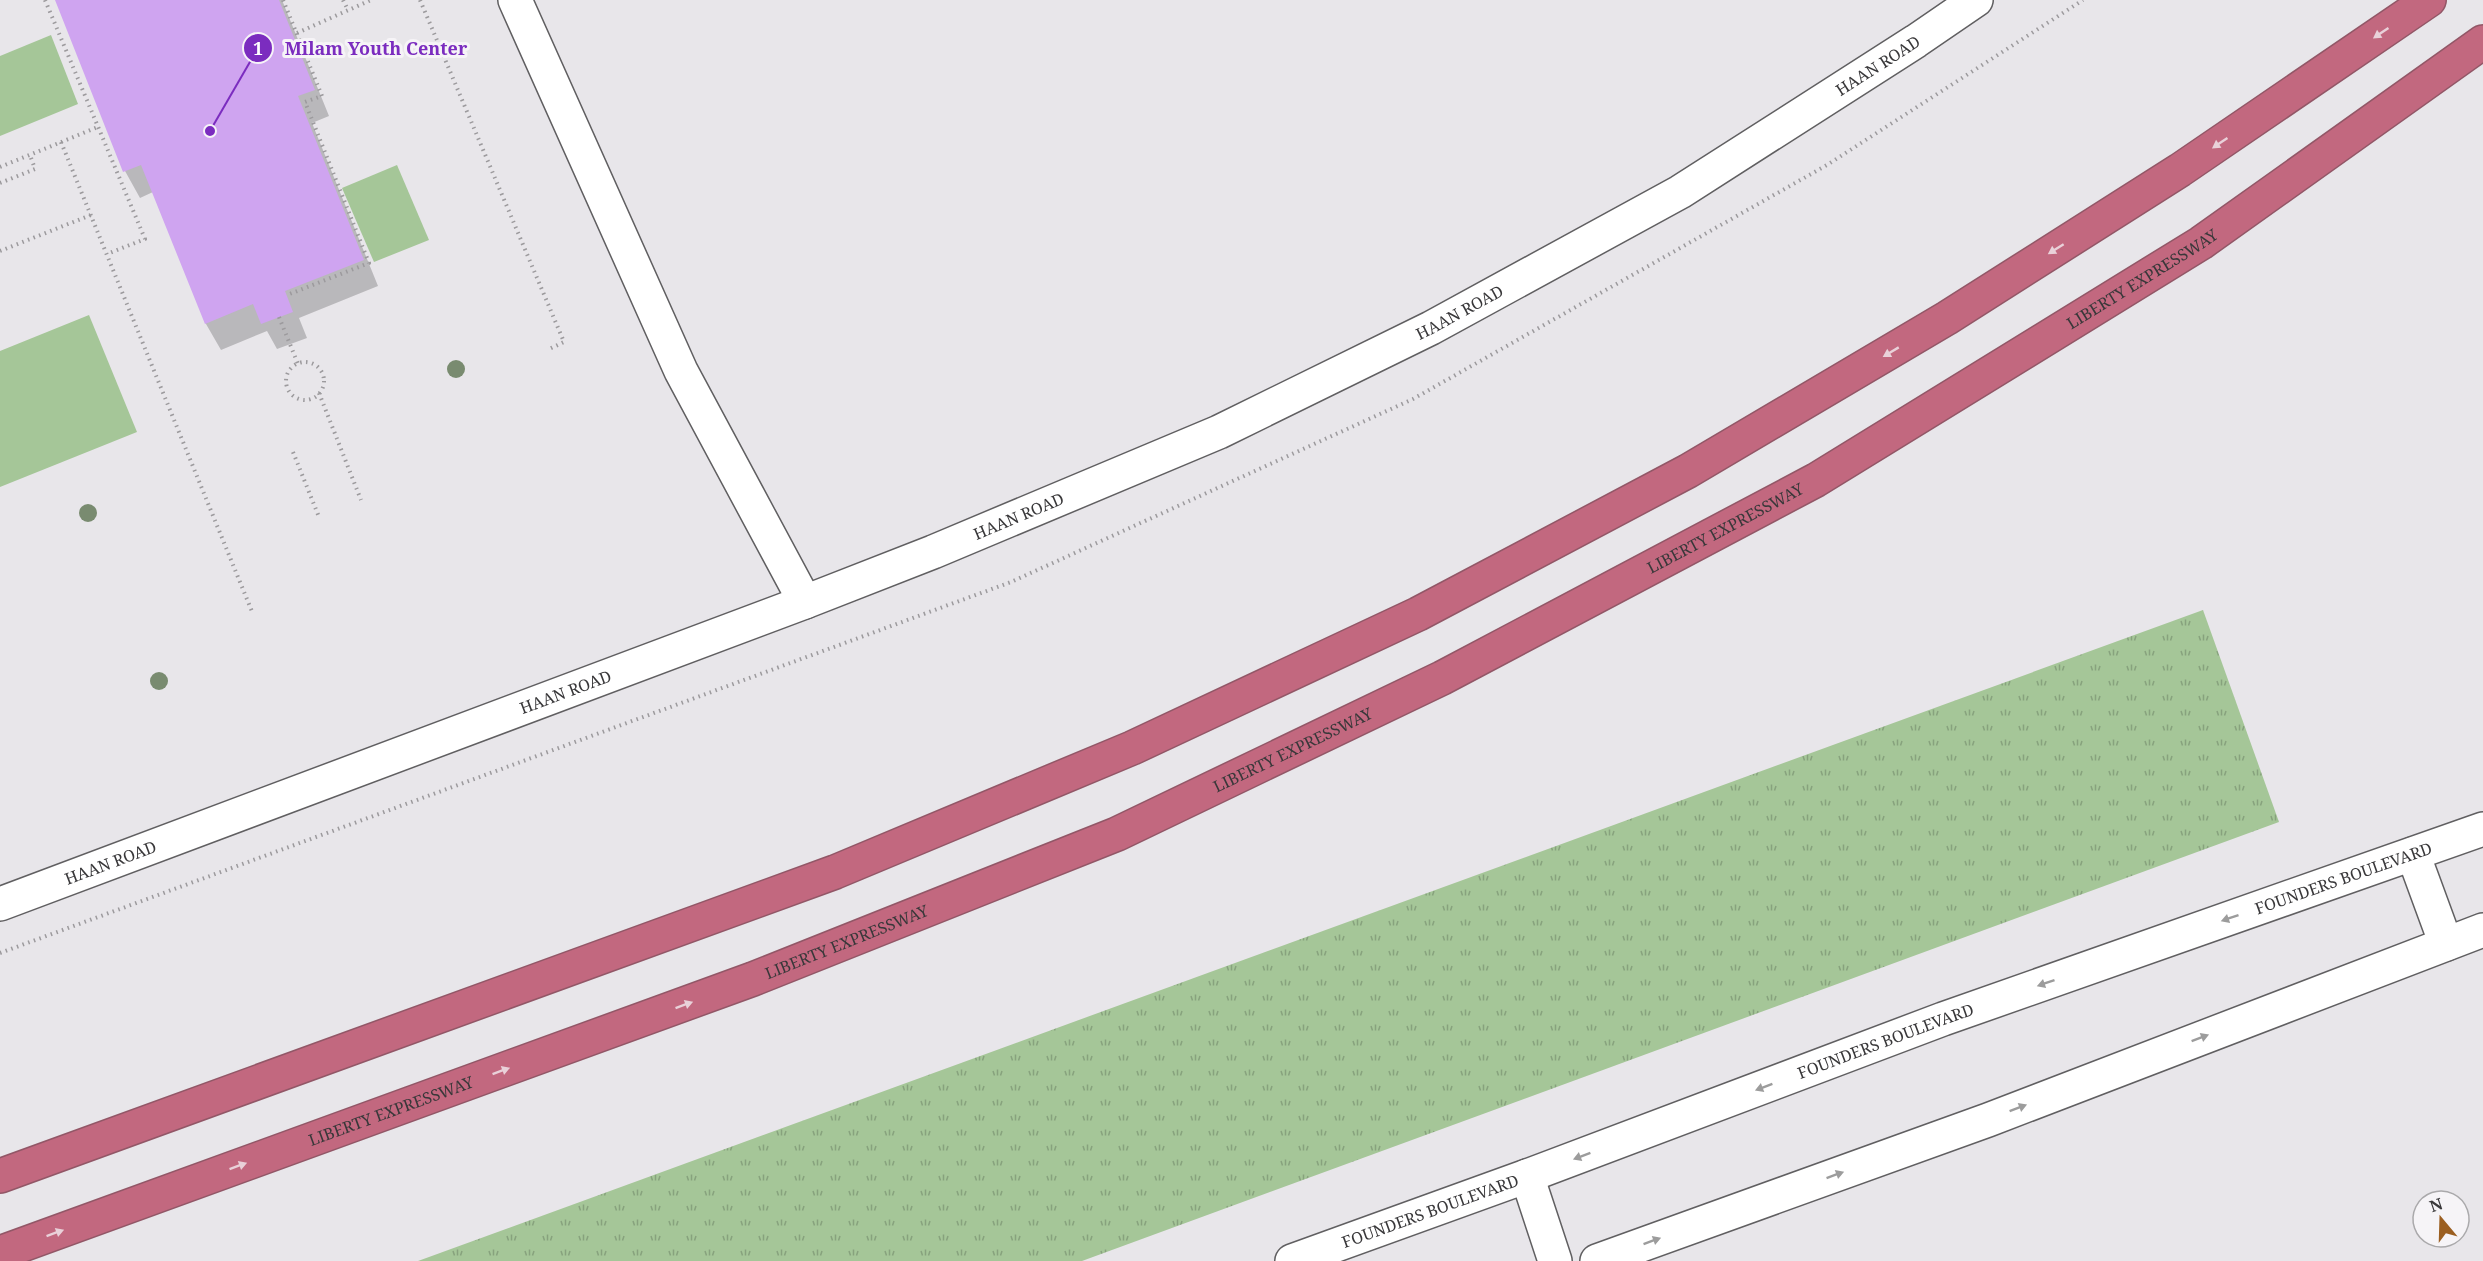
<svg xmlns="http://www.w3.org/2000/svg" width="2483" height="1261" font-family="'Noto Serif',serif">
  <style>
    .grass { fill: url(#grass-tufts) }
    .green { fill: #a5c698 }
    .shadow { fill: #0003 }
    .building { fill: #cfa4f0 }
    .lines { fill: none; stroke-linecap: round; stroke-linejoin: round }
    .street-casing { stroke: #605f61; stroke-width: 36 }
    .secondary-casing { stroke: #605f61; stroke-width: 36 }
    .highway-casing { stroke: #925767; stroke-width: 36 }
    .path { stroke: #9c9a9d; stroke-width: 4; stroke-dasharray: 1.5 4.5; stroke-linecap: butt }
    .street { stroke: #fff; stroke-width: 33 }
    .secondary { stroke: #fff; stroke-width: 33 }
    .highway { stroke: #c2687f; stroke-width: 33 }
    .tree { fill: #798b70 }
    .oneway { fill: #e9d1d9 }
    .oneway2 { fill: #9c9c9c }
    .labels { text-anchor: middle; stroke-width: 6; stroke-linejoin: round; paint-order: stroke }
    .street-label { font-size: 16px; fill: #39383a; stroke: #f6f4f7 }
    .leader { fill: none; stroke: #7b2cbf; stroke-width: 2 }
    .callout-dot { fill: #7b2cbf; stroke: #f6f4f7; stroke-width: 2 }
    .mark-label { font-size: 18px; text-anchor: middle; font-weight: bold; fill: #fff }
    .callout-label { font-size: 18px; text-anchor: middle; font-weight: bold; fill: #7b2cbf; stroke: #f6f4f7; stroke-width: 6; stroke-linejoin: round; paint-order: stroke }
  </style>
  <defs>
    <pattern id="grass-tufts" width="24" height="20" patternUnits="userSpaceOnUse" patternTransform="scale(1.5)"><rect width="24" height="20" fill="#a5c698"/><path d="M3 7l-1-3M5 7V3M7 7l1-3M15 17l-1-3M17 17v-4M19 17l1-3" fill="none" stroke="#87a27d"/></pattern>
  </defs>
  <rect width="100%" height="100%" fill="#e8e6ea"/>
  <path class="grass" d="M2203,610L2279,822L1082,1261H418Z"/>
  <g class="green">
    <path d="M51,35L78,104L0,136V56Z"/>
    <path d="M397,165L429,240L374,262L342,188Z"/>
    <path d="M89,315L137,432L0,487V351Z"/>
  </g>
  <path class="shadow" d="M56,0H282L329,116L312,123L378,286L299,318L307,338L277,349L267,331L221,350L206,324L153,192L140,198L125,171Z"/>
  <path class="building" d="M55,0H279L315,90L298,96L364,260L285,291L293,312L261,324L253,304L205,324L141,165L123,172Z"/>
  <g class="lines">
    <defs>
      <path id="street" d="M515,0L681,371L805,602"/>
      <g id="secondary">
        <path d="M2413,854L2446,944"/>
        <path id="s1" d="M0,904L805,602L933,552L1219,432L1431,328L1680,192L1916,41L1976,0"/>
        <path d="M1527,1176L1555,1261"/>
        <path id="s2" d="M1292,1261L1527,1176L1943,1019L2483,829"/>
        <path d="M1597,1261L1988,1120L2483,930"/>
      </g>
      <g id="highway">
        <path d="M0,1176L835,872L1132,748L1418,614L1688,471L1947,318L2180,170L2429,0"/>
        <path id="s3" d="M0,1253L753,979L1117,834L1442,678L1816,480L2201,243L2483,42"/>
      </g>
    </defs>
    <use href="#street" class="street-casing"/>
    <use href="#secondary" class="secondary-casing"/>
    <use href="#highway" class="highway-casing"/>
    <g class="path">
      <path d="M45,0L145,239L107,254"/>
      <path d="M283,0L322,96L305,102L369,263L287,295"/>
      <path d="M343,0L348,10"/>
      <path d="M420,0L564,342L547,350"/>
      <path d="M297,33L371,0"/>
      <path d="M61,142L253,614"/>
      <path d="M0,167L98,127"/>
      <path d="M0,183L35,169L30,155"/>
      <path d="M0,251L91,215"/>
      <path d="M279,317L298,364"/>
      <circle cx="305" cy="381" r="19"/>
      <path d="M319,393L361,500"/>
      <path d="M293,452L319,517"/>
      <path d="M0,953L1011,582L1413,399L1827,165L2083,0"/>
    </g>
    <use href="#street" class="street"/>
    <use href="#secondary" class="secondary"/>
    <use href="#highway" class="highway"/>
  </g>
  <g class="tree">
    <circle cx="456" cy="369" r="9"/>
    <circle cx="88" cy="513" r="9"/>
    <circle cx="159" cy="681" r="9"/>
  </g>
  <defs><path id="oneway-solid" d="M-6-.8H1V-3.2L6.5 0L1 3.2V.8H-6Z" transform="scale(1.5)"/></defs>
  <g class="oneway">
    <use href="#oneway-solid" transform="translate(2381 33) rotate(146)"/>
    <use href="#oneway-solid" transform="translate(2220 143) rotate(146)"/>
    <use href="#oneway-solid" transform="translate(2056 249) rotate(148)"/>
    <use href="#oneway-solid" transform="translate(1891 352) rotate(149)"/>
    <use href="#oneway-solid" transform="translate(684 1005) rotate(-20)"/>
    <use href="#oneway-solid" transform="translate(501 1071) rotate(-20)"/>
    <use href="#oneway-solid" transform="translate(238 1166) rotate(-20)"/>
    <use href="#oneway-solid" transform="translate(55 1233) rotate(-20)"/>
  </g>
  <g class="oneway2">
    <use href="#oneway-solid" transform="translate(2230 918) rotate(161)"/>
    <use href="#oneway-solid" transform="translate(2046 983) rotate(161)"/>
    <use href="#oneway-solid" transform="translate(2200 1038) rotate(-21)"/>
    <use href="#oneway-solid" transform="translate(1764 1087) rotate(159)"/>
    <use href="#oneway-solid" transform="translate(2018 1108) rotate(-21)"/>
    <use href="#oneway-solid" transform="translate(1582 1156) rotate(159)"/>
    <use href="#oneway-solid" transform="translate(1835 1175) rotate(-20)"/>
    <use href="#oneway-solid" transform="translate(1652 1241) rotate(-20)"/>
  </g>
  <g class="labels">
    <g class="street-label">
      <text dy="6" stroke="none"><textPath href="#s1" startOffset="2062">HAAN ROAD</textPath></text>
      <text dy="6" stroke="none"><textPath href="#s3" startOffset="2360">LIBERTY EXPRESSWAY</textPath></text>
      <text dy="6" stroke="none"><textPath href="#s1" startOffset="1576">HAAN ROAD</textPath></text>
      <text dy="6" stroke="none"><textPath href="#s1" startOffset="1090">HAAN ROAD</textPath></text>
      <text dy="6" stroke="none"><textPath href="#s3" startOffset="1874">LIBERTY EXPRESSWAY</textPath></text>
      <text dy="6" stroke="none"><textPath href="#s1" startOffset="604">HAAN ROAD</textPath></text>
      <text dy="6" stroke="none"><textPath href="#s3" startOffset="1388">LIBERTY EXPRESSWAY</textPath></text>
      <text dy="6" stroke="none"><textPath href="#s1" startOffset="118">HAAN ROAD</textPath></text>
      <text dy="6" stroke="none"><textPath href="#s2" startOffset="1119">FOUNDERS BOULEVARD</textPath></text>
      <text dy="6" stroke="none"><textPath href="#s3" startOffset="902">LIBERTY EXPRESSWAY</textPath></text>
      <text dy="6" stroke="none"><textPath href="#s2" startOffset="633">FOUNDERS BOULEVARD</textPath></text>
      <text dy="6" stroke="none"><textPath href="#s3" startOffset="416">LIBERTY EXPRESSWAY</textPath></text>
      <text dy="6" stroke="none"><textPath href="#s2" startOffset="147">FOUNDERS BOULEVARD</textPath></text>
    </g>
  </g>
  <path class="leader" d="M210 131L258 48"/>
  <g class="callout-dot">
    <circle cx="210" cy="131" r="6"/>
    <circle cx="258" cy="48" r="15"/>
  </g>
  <g class="mark-label">
    <text x="258" y="55">1</text>
  </g>
  <g class="callout-label">
    <text x="376" y="55">Milam Youth Center</text>
  </g>
  <g transform="translate(2441 1219) rotate(341)"><circle r="28" fill="#f6f4f7" stroke="#aaa9ab" stroke-width="1.5"/>
  <path d="M0-4.5L10 22L0 15L-10 22Z" fill="#9b5f21"/>
  <text y="-9" font-size="16" font-weight="bold" text-anchor="middle" fill="#39383a">N</text>
  </g>
</svg>
